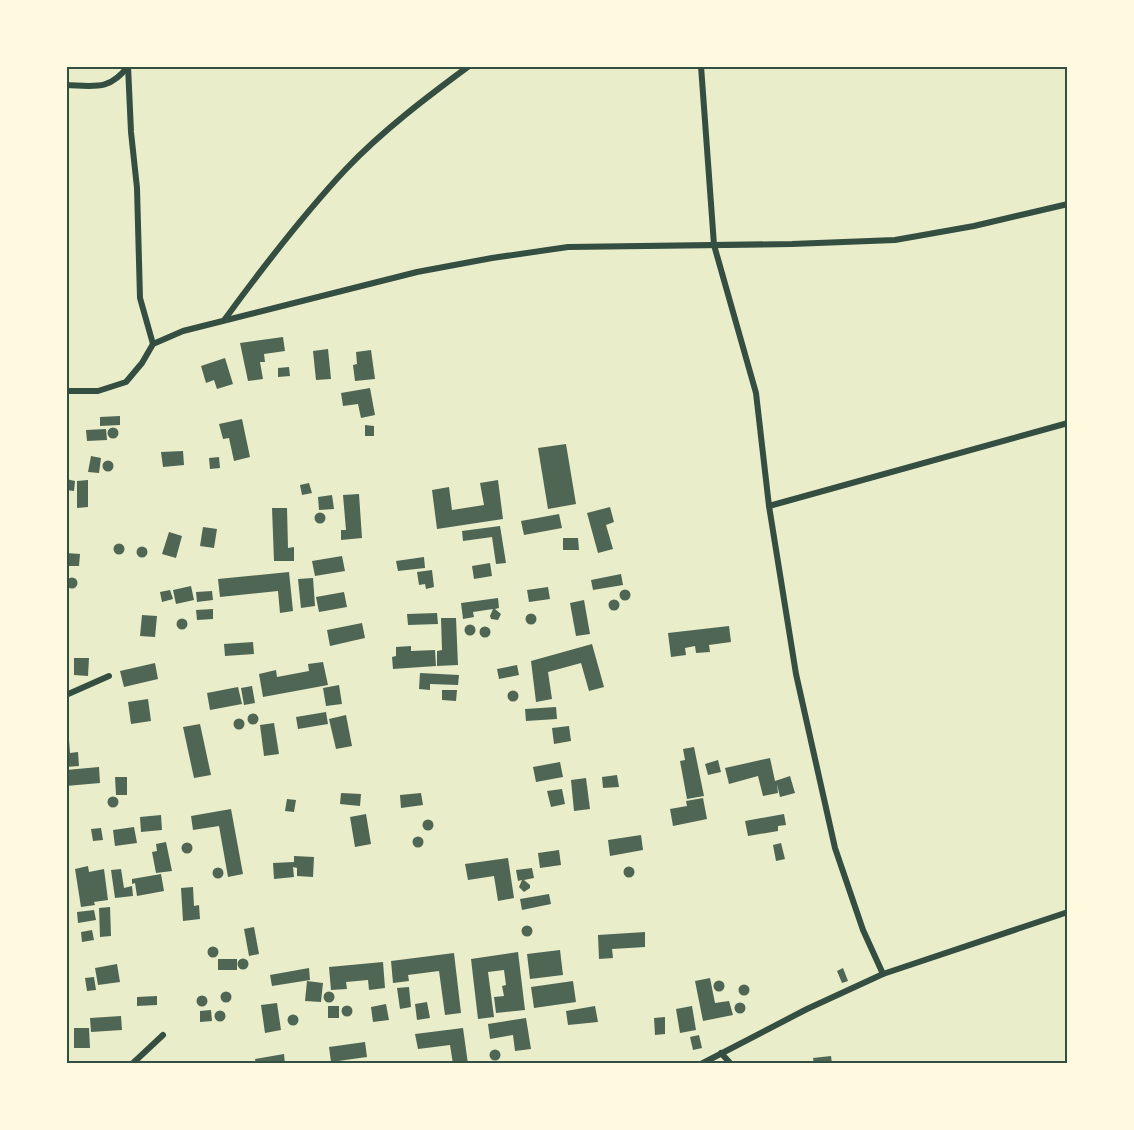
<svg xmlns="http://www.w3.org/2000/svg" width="1134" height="1130" font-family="Manrope,sans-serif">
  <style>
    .building { fill: #4f6655 }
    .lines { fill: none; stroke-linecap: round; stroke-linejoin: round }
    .minor { stroke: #344e41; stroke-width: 6 }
    .neatline { fill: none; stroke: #344e41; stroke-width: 2 }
  </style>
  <rect width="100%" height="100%" fill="#e9edc9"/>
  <g class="building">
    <path d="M283,337L285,351L264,354L265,362H260L263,379L248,381L240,343Z"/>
    <path d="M328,349L331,379L316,380L313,351Z"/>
    <path d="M371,350L375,379L355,381L353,365L357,364L356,352Z"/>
    <path d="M225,358L233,384L217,389L214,380L206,383L201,366Z"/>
    <path d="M289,367L290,376L278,377V368Z"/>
    <path d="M370,388L375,415L361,418L358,404L343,406L341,393Z"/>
    <path d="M120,416V425L100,426V417Z"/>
    <path d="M242,419L250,457L234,461L229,438L223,439L219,424Z"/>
    <path d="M365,425L374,426V436H365Z"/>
    <circle cx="113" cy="433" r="5.5"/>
    <path d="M106,429L107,440L87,441L86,430Z"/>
    <path d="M566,444L576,504L548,509L538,448Z"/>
    <path d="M183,451L184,465L163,467L161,452Z"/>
    <path d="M91,456L101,458L99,473L88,472Z"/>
    <path d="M219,457L220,468L210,469L209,458Z"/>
    <circle cx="108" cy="466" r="5.5"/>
    <path d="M66,479L75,481L74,491L66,490Z"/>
    <path d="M88,480V507L77,508V481Z"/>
    <path d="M498,480L503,519L437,529L432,490L449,487L452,510L484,505L480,483Z"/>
    <path d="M309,483L312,493L302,495L300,485Z"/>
    <path d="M359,494L362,538L341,540V530H346L343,495Z"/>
    <path d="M332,495L334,509L319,510L318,497Z"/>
    <path d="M610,507L614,522L606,525L613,549L598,553L587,513Z"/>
    <path d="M272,508H287L288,548L294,547V561H274Z"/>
    <circle cx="320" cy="518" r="5.5"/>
    <path d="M559,514L562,528L524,535L521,521Z"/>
    <path d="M500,526L506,563L496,564L492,537L463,541L462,531Z"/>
    <path d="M203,527L217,529L214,548L200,546Z"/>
    <path d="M169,532L182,536L176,558L162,554Z"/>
    <path d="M563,538H578L579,550H563Z"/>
    <circle cx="119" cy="549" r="5.5"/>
    <circle cx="142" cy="552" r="5.5"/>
    <path d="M66,553L80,554L79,566H66Z"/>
    <path d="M342,556L345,571L315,576L312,561Z"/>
    <path d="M424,557L425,568L398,571L396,561Z"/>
    <path d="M490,563L492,576L474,579L472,566Z"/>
    <path d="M432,570L434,587L426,589L425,584L419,585L417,572Z"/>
    <path d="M289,572L293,611L280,613L278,591L220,597L218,579Z"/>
    <path d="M621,574L623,585L593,590L591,580Z"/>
    <circle cx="72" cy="583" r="5.5"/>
    <path d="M313,578L315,606L301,608L298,579Z"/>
    <path d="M191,586L194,600L176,604L173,590Z"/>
    <path d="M548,587L550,599L529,602L527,590Z"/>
    <circle cx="625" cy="595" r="5.5"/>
    <path d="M170,590L173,599L162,602L160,592Z"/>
    <path d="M212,591L213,600L197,602L196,592Z"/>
    <path d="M344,592L347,607L319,612L316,597Z"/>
    <path d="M498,598L499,608L495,609L501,614L498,620L491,619L490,616L493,609L473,612L474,617L463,619L461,603Z"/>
    <circle cx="614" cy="605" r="5.5"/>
    <path d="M584,600L590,634L576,636L570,603Z"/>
    <path d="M213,609V619L197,620L196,610Z"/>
    <path d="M437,613L438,624L408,625L407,614Z"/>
    <circle cx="531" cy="619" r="5.5"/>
    <path d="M142,615L157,616L155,637L140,636Z"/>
    <path d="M441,618H456L458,665L437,666V651L442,650Z"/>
    <circle cx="182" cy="624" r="5.5"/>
    <path d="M362,623L365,638L330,646L327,630Z"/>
    <circle cx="470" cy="630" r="5.5"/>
    <path d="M729,626L731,642L709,645L710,652L696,653L695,646L685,648L686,655L671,657L668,633Z"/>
    <circle cx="485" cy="632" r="5.5"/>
    <path d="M253,642L254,654L225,656L224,644Z"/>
    <path d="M592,644L604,687L589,691L581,663L548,672L552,699L536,702L531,661Z"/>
    <path d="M411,646V651L435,650L436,666L393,669L392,657L396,656V647Z"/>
    <path d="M74,658H89L88,676L74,675Z"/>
    <path d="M323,662L328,685L263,697L259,674L276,670L277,677L309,671L308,664Z"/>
    <path d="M155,663L158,679L124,687L120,671Z"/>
    <path d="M517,665L519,675L499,679L497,669Z"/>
    <path d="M420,673L459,675L458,685L430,684V690L419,689Z"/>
    <path d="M339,685L342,704L326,706L323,688Z"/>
    <path d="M252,686L255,703L244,705L241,688Z"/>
    <path d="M238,687L242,704L210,710L207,693Z"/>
    <path d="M442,690H457L456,701L442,700Z"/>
    <circle cx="513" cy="696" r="5.5"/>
    <path d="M148,699L151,721L131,724L128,702Z"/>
    <path d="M556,707L557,719L526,721L525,709Z"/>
    <path d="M326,712L328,724L298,729L296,717Z"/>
    <circle cx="253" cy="719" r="5.5"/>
    <path d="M346,715L352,746L336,749L329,719Z"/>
    <circle cx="239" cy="724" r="5.5"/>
    <path d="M274,723L279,754L264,756L260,725Z"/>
    <path d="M200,724L211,775L194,778L183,727Z"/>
    <path d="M569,726L571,741L554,744L552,728Z"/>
    <path d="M66,740H69L70,753L78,752L79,766L66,767Z"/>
    <path d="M694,747L704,796L687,799L680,761L685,760L683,749Z"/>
    <path d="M770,758L775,781L790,776L795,793L780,797L777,784L778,793L763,796L758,776L729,784L725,768Z"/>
    <path d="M718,760L721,772L708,775L705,764Z"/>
    <path d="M560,762L563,777L536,782L533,767Z"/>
    <path d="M99,767L100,783L66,786V770Z"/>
    <path d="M617,775L619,787L603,788L602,777Z"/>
    <path d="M115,777H127V795H116Z"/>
    <path d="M586,778L590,809L574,811L571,780Z"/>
    <path d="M562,789L565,804L551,807L547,791Z"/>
    <path d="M341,793L361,794L360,806L340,804Z"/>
    <path d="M421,793L423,805L401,808L400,795Z"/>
    <circle cx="113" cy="802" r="5.5"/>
    <path d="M703,798L707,819L673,826L670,809L687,806L686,801Z"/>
    <path d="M287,799L296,800L294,812L285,811Z"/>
    <path d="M231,809L243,874L228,877L219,826L193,830L191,816Z"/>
    <path d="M366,814L371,844L355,847L350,817Z"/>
    <path d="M784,814L786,825L778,826V831L748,836L745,821Z"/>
    <path d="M161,815L162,830L141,832L140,817Z"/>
    <circle cx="428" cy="825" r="5.5"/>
    <path d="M134,827L137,843L115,846L113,830Z"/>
    <path d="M101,828L103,840L93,841L91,829Z"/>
    <path d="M641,835L643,850L610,856L608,840Z"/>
    <circle cx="418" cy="842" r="5.5"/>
    <path d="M166,842L172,871L156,873L152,852L157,851L156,844Z"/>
    <circle cx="187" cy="848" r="5.5"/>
    <path d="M781,843L785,859L776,861L773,845Z"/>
    <path d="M559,850L561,865L540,868L538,853Z"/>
    <path d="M294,856L314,857L313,877L297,876V868L293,867L294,877L274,879L273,863L294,862Z"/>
    <path d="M508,858L514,898L498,901L494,876L468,880L465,864Z"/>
    <path d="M88,866L89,872L104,869L108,900L94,902L95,905L81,907L75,869Z"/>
    <circle cx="629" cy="872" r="5.5"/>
    <circle cx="218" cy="873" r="5.5"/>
    <path d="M532,868L534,878L524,880L530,885V888L524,892L519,887L522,880L518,881L516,870Z"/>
    <path d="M121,869L124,888L132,886L133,896L115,898L111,870Z"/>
    <path d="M161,874L164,891L137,896L135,883L132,884V879Z"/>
    <path d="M193,887L194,906L199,905L200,919L183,921L181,888Z"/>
    <path d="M549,894L551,904L522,910L520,899Z"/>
    <path d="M110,907L111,936L100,937L99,908Z"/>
    <path d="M94,910L96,920L78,923L77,912Z"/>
    <circle cx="527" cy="931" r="5.5"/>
    <path d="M254,927L259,954L249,956L244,929Z"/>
    <path d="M92,930L94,940L82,942L81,932Z"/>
    <path d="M645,932V947L612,949L613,958L599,959L598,935Z"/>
    <circle cx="213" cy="952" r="5.5"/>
    <path d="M560,950L563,975L530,979L527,954Z"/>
    <path d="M518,952L525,1010L496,1013L494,997L504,996L502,986L506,985L504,970L488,972L494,1017L478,1019L471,959Z"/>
    <path d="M454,953L461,1013L445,1015L439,971L408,975L409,981L393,983L391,961Z"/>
    <circle cx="243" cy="964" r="5.5"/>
    <rect x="218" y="959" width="19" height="11"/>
    <path d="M383,962L385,988L369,990L368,980L346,982L347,989L331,990L329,967Z"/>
    <path d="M117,964L120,982L98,985L95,968Z"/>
    <path d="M309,968L310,980L272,986L270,975Z"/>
    <path d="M843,968L848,981L842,983L837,971Z"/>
    <path d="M94,977L96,990L87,991L85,978Z"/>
    <path d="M710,978L715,1003L729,1001L733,1015L703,1021L695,981Z"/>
    <circle cx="719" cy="986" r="5.5"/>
    <path d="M307,981L323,983L321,1002L305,1001Z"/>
    <path d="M573,981L576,1002L534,1008L531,987Z"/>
    <circle cx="744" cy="990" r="5.5"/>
    <path d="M409,987L411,1007L400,1009L397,988Z"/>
    <circle cx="329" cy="997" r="5.5"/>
    <circle cx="226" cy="997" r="5.5"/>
    <circle cx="202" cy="1001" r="5.5"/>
    <path d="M157,996V1005L137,1006V997Z"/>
    <path d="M427,1002L430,1018L417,1020L415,1004Z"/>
    <circle cx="740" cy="1008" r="5.5"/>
    <path d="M277,1003L281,1030L265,1033L261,1005Z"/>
    <path d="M386,1004L389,1020L373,1022L371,1007Z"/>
    <circle cx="347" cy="1011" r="5.5"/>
    <rect x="328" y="1006" width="11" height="12"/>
    <path d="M595,1006L598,1022L568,1025L566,1011Z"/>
    <path d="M692,1006L696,1030L680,1033L676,1009Z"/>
    <path d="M211,1010L212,1021L200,1022V1011Z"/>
    <circle cx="220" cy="1016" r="5.5"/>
    <circle cx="293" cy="1020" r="5.5"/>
    <path d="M121,1016L122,1030L91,1032L90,1018Z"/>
    <path d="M665,1017V1034L655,1035L654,1018Z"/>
    <path d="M526,1018L531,1049L515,1051L513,1035L490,1039L488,1024Z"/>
    <path d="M74,1028H89L90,1048H74Z"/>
    <path d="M463,1028L468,1064H453L450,1045L418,1049L415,1034Z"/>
    <path d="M699,1035L702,1048L693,1050L690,1037Z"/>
    <path d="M365,1042L367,1057L331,1062L329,1047Z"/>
    <circle cx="495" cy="1055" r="5.5"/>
    <path d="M284,1054L285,1064H256L255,1059Z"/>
    <path d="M831,1056L832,1064H814L813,1058Z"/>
  </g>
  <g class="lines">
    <g class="minor">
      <path d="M128,66L131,132L137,188L140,298L153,344"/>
      <path d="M701,66L714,245L756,393L769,506L796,674L835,848L863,930L883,974"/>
      <path d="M66,85C94,86 110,91 128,66"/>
      <path d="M225,319C263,267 302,216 346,169C382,131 427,97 469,66"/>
      <path d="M66,391H98L126,382L142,363L153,344L183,331L417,272L492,258L568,247L792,244L895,240L974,226L1068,204"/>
      <path d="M769,506L1068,423"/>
      <path d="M66,695L109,676"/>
      <path d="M721,1053L731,1064"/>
      <path d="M132,1064L163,1035"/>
      <path d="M701,1064L807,1009L883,974L1068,912"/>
    </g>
  </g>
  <rect width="1134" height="1130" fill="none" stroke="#fefae0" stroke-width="135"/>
  <rect x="68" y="68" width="998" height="994" class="neatline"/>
</svg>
